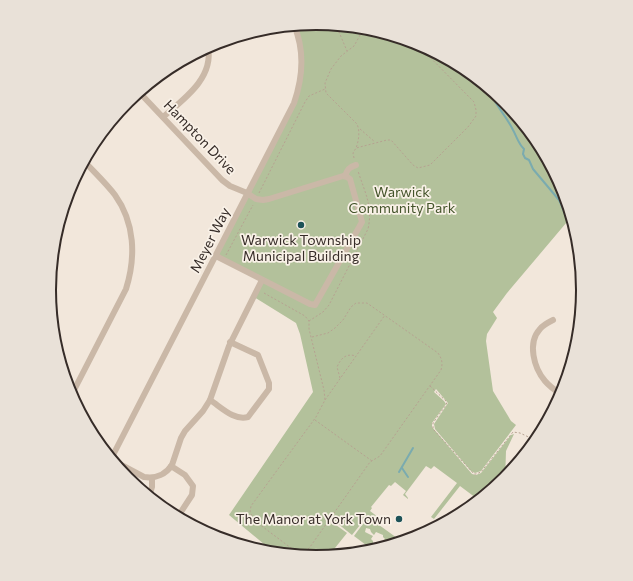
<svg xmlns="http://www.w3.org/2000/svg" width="633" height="581" font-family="Commissioner,sans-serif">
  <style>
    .green { fill: #b3c19b }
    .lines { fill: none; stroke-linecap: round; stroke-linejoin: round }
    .stream { stroke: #7aabaf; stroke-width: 2 }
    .path { stroke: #b6a291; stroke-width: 1; stroke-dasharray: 2 2; stroke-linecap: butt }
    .minor { stroke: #cab8a7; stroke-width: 6 }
    .poi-dot { fill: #1d5258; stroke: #f9f1e7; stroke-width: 1.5 }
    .labels { text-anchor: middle; stroke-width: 3.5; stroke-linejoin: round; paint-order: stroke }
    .street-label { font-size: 14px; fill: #362c28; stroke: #f9f1e7 }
    .park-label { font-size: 14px; fill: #44542b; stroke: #f9f1e7 }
    .poi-label { font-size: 14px; fill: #362c28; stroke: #f9f1e7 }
    .rim { fill: none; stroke: #362c28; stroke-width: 2 }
  </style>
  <rect width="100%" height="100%" fill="#f2e7db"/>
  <g class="green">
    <path d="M317,23L369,28L419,43L465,68L506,102L539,142L564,188L572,216L507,293L493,312L497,318L487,334L486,341L493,391L511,421L516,425L481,471L475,473L471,471L435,429L434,424L448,403L436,389L434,392L444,401L446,404L432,423V427L472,474L476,475L481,473L511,435L514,434L506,451L505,481L480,501L460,486L434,519L431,517L457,483L434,466L431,469L426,466L405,494L408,498V499L403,495L406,491L395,482L391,486L389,485L371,507L372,508L370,511L378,517L376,520L368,515L352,535L337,523L336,525L347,533L331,553L330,557L316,558L261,552L265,545L229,515L313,392L300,334L296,323L254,297L262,280L216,256L294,103L302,70L294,25Z"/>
    <path d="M368,517L397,538L395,540H388L385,543L383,541L385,539L383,537V535L376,532L374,535L371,532L370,529L366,528L365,532L373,536L371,539L373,541V543L376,545H380L382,543L383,545L382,549L374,551L354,536Z"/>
  </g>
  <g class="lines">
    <g class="stream">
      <path d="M488,87C493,103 506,115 513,130C517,137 518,143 524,149L523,154L525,158L529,160L533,169L559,200C567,215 569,234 580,248"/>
      <path d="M402,468L408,477"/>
      <path d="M399,472L413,448"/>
    </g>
    <g class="path">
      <path d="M334,25L339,32L347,51"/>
      <path d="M364,28L354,46L341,56L331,69L325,83L326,93L357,124C360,131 359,140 356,148L387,140H391L413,165L418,168L430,165L468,127L476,116V110L474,102L415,42"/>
      <path d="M360,129L375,142"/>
      <path d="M354,158L353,153L356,148"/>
      <path d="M259,193L305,102L309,96L325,89"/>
      <path d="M226,255L253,205"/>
      <path d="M264,293L305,316L309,321V329L324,390L325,400"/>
      <path d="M309,321L323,312L329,305L368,229C373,206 365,193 358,171"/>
      <path d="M312,337L328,333L335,328L343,320L351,307L356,303H367L438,353C442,359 443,363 441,370L380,456L370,462L310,547L305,552H300L291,548L255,521L250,512L251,506L316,417L325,400L385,315"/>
      <path d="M340,378L337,367C341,358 346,353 356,356"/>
      <path d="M430,386L447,402L446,405L433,423V429L474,474H476L481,472L513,432L520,433L537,441"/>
      <path d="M315,420L372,461"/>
    </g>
    <g class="minor">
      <path d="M139,92L222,180L230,186L247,193L256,199L263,200L269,199L343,176L347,177L350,179L362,222L315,305L310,304L216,256"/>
      <path d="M163,117C184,99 214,78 208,47"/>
      <path d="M345,176C347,170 349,167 356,165"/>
      <path d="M553,320C549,322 543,325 540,329C527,343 534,368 545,381C550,387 556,391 562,395"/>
      <path d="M71,396L126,289C136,257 135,223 115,195C106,183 94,172 84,161"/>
      <path d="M210,400C221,407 234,421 248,417L269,389V383L258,355L230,342"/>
      <path d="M111,459L294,103C303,77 305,51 294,25"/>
      <path d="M112,460L144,477C156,479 166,474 172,465L181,438L185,431L203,411L210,400L229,346L262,280"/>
      <path d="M171,466L185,475L193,486L192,495L177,518"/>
      <path d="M149,497L152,487V478"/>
    </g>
  </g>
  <g class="poi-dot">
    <circle cx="301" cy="225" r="4"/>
    <circle cx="399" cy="519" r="4"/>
  </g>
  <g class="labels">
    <g class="street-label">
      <text transform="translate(200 137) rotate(46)" y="5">Hampton Drive</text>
      <text transform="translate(210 240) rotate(-63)" y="5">Meyer Way</text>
    </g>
    <g class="park-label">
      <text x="402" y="197">Warwick<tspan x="402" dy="16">Community Park</tspan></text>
    </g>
    <g class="poi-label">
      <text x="301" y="245">Warwick Township<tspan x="301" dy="16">Municipal Building</tspan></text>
      <text x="391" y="524" text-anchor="end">The Manor at York Town</text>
    </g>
  </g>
  <path d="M0 0H633V581H0ZM56 290a260 260 0 1 1 520 0a260 260 0 1 1-520 0Z" fill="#e9e1d8" fill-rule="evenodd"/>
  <path class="rim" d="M56 290a260 260 0 1 1 520 0a260 260 0 1 1-520 0Z"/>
</svg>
